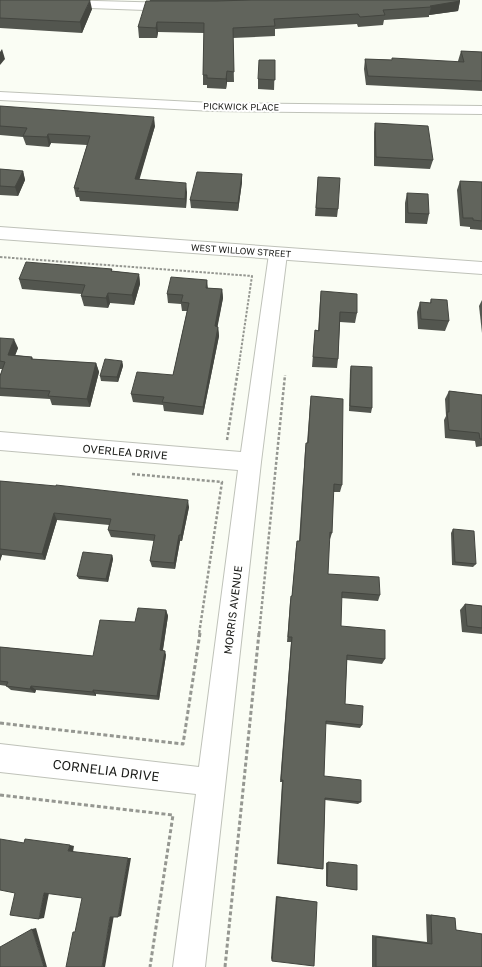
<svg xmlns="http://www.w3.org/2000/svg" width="482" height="967" font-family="'Golos Text',sans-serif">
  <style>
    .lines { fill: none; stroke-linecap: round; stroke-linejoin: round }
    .street-casing { stroke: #bfc2b9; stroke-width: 2 }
    .secondary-casing { stroke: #bfc2b9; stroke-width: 2 }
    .path-far2 { stroke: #959791; stroke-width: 2; stroke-dasharray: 2.5 1.5; stroke-linecap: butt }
    .path-far1 { stroke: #959791; stroke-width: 2.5; stroke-dasharray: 3 2; stroke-linecap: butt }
    .path { stroke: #959791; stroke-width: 3; stroke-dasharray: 4 2.5; stroke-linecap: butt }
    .street { fill: #fff; fill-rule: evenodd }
    .secondary { fill: #fff; fill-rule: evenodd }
    .wall { fill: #53564f }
    .shaded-wall { fill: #444640 }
    .building { fill: #61645c; stroke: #444640 }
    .labels { text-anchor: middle; stroke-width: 4; stroke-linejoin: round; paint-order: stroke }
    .far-street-label { font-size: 9px; fill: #1a1b18; stroke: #fff }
    .street-label { font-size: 11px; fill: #1a1b18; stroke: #fff }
    .near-street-label { font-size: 13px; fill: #1a1b18; stroke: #fff }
  </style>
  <rect width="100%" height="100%" fill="#fafdf4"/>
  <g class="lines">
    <defs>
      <g id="street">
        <path d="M58,0L173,3L177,4L179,7L177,10L173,11L62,7L58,6L56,3Z"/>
        <path d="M0,92L213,103L482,106V114L213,111L0,100Z"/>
        <path d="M278,248L284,250L287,254L261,462L205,967H173L196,794L0,772V744L199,767L238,470L0,450V432L241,452L269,254L272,250Z"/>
      </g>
      <path id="secondary" d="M0,227L482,262V274L0,239Z"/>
    </defs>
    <use href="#street" class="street-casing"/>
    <use href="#secondary" class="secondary-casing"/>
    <path class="path-far2" d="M0,257L252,276L238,371"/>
    <g class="path-far1">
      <path d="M227,440L238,370"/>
      <path d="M132,474L222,482L199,634"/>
      <path d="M259,634L285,375"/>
    </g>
    <g class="path">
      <path d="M0,723L183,744L200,633"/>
      <path d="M0,795L173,815L150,967"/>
      <path d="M225,967L259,633"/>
    </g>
    <use href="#street" class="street"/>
    <use href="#secondary" class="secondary"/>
  </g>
  <g class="wall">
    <path d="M0,0L92,9L82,33L0,28Z"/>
    <path d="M150,0H459L460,1L458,11L429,15V17L384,20L383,25L358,27L357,24L275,29V36L233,38L234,82H227L226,89L207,88V85H203V75L204,33L158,32L157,38H139L138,27Z"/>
    <path d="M461,51L482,52V91L366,85L364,69L365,59L458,62V61Z"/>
    <path d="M275,60L274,90L258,89V79Z"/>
    <path d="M0,106L155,126L139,179L187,192L186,208L80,201L79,197H76L74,188L87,145L51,143L49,147L26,145L23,137L0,135Z"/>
    <path d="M375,123L433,160L430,169L374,166V132Z"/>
    <path d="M0,169L23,171L25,180L18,196L0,195Z"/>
    <path d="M242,174V182L238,211L191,208L190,200Z"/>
    <path d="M318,177L338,209L337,217L315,216Z"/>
    <path d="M460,181L482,182V230L470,229V227L460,226L457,190Z"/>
    <path d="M407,193L429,214L427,224L405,223V203Z"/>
    <path d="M112,269V271L139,274L140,284L134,305L110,303L108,308L84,306L81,296L82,294L22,289L19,279Z"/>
    <path d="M207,280L208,288L222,289L223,298L217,327H218L219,336L203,415L164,411L163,405L133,402L131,394L173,375L187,311H182L181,304L168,303L167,294Z"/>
    <path d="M321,291L357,313L355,323L340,322L338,359L337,368L312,367L315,330L318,331L320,301Z"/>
    <path d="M431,299L449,321L445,331L418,329L417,312L420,302L430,303Z"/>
    <path d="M482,300V333L479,306Z"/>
    <path d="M0,338L18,348L15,355L32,357L33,359L96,363L99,372L90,407L52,405L50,399L0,396V376L2,369H0Z"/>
    <path d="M122,361L123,366L118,382L101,381L100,376Z"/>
    <path d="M351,366L372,408L371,413L349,411L350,371Z"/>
    <path d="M449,391L482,395V446L476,447L475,441L445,438L444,420L446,416L445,399Z"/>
    <path d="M311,396L342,485L340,492H333L332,533L330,539H329L328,574L380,595L378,601L341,598V626L385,659L382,664L347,660L345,704L362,725L360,728L325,724L324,776L361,802L358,804L325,800L323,869H321L277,864L282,782H280L291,642H287L290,602L291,596H292L296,547L297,541H299L305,451L306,443H307L310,404Z"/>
    <path d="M0,481L189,507L182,541H180L175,569L152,567L150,561L154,541L111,537L108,530L109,525L57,520L45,560L2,555L0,561Z"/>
    <path d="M453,529L476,564L473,567L452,565L451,533Z"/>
    <path d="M112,555L113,559L108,582L79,579L77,576Z"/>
    <path d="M465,604L482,606V634L462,632L460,610Z"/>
    <path d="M166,610L168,616L163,650L166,655L159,700L96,694V696L36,690L35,693L11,690L6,686H7L0,685V647L93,656L135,622Z"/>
    <path d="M328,862L357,890L326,886V863Z"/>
    <path d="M276,896L317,902L272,961L271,958Z"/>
    <path d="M426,914L455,918L456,930L482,934V967H372V935L427,942Z"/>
  </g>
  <g class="shaded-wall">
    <path d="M90,0L92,9L82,33L80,22Z"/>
    <path d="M460,1L458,11L429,15L431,7L430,6Z"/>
    <path d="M157,22L158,32L157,38L156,28Z"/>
    <path d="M2,49L5,59L0,65V52Z"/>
    <path d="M227,71V82L226,89V79Z"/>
    <path d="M154,117L155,126L137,188L135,179Z"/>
    <path d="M48,134L51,143L49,147L47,137Z"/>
    <path d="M23,171L25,180L18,196L15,187Z"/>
    <path d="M242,174V182L238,211V203Z"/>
    <path d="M186,183L187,192L186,208L185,199Z"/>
    <path d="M139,274L140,284L134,305L132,295Z"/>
    <path d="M222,289L223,298L216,335L215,326Z"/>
    <path d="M108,293L110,303L108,308L106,298Z"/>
    <path d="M218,327L219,336L203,415V407Z"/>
    <path d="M14,339L18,348L12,364L8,355Z"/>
    <path d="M122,361L123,366L118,382L117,377Z"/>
    <path d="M96,363L99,372L90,407L87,399Z"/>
    <path d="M188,500L189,507L182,541L181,535Z"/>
    <path d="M54,513L57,520L45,560L42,554Z"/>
    <path d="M179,535L180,541L175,569L174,563Z"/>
    <path d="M0,553L2,555L0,561Z"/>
    <path d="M112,555L113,559L108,582L106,579Z"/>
    <path d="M166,610L168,616L162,655L160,650Z"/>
    <path d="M165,651L166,655L159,700L157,696Z"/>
    <path d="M31,686L36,690L35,693L30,689Z"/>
    <path d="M93,690L96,694V696L93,692Z"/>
    <path d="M70,845L74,846L73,852L68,851Z"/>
    <path d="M128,858H131L121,916L118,917Z"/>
    <path d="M44,893H49L44,918L39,919Z"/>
    <path d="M114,915L105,967H102L110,917Z"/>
    <path d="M36,928L47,967H44L32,929Z"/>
  </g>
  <g class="building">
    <path d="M0,0H90L80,22L0,18Z"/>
    <path d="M251,0H459L460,1L430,6L431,7L383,10L385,15L360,17L358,14L274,19L275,26L233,28L234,72L227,71L226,79L207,78V75H203L204,23L157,22L156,28L138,27L146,1H216Z"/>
    <path d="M461,51L482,52V81L368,76L365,59L392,60V58L464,62Z"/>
    <path d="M259,60H275V80L258,79Z"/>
    <path d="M0,106L154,117L135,179L186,183L185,199L77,191L79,188H74L90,136L48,134L47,137L23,136L27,128L0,126Z"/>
    <path d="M375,123L428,126L433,160L376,157Z"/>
    <path d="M0,169L23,171L15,187L0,186Z"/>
    <path d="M197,172L242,174L238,203L190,200Z"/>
    <path d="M318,177L340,178L338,209L316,208Z"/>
    <path d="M460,181L482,182V221L473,220V218H463Z"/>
    <path d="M407,193L428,194L429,214L408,213Z"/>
    <path d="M26,262L112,269L111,271L139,274L132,295L108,293L106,298L81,296L85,285L19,279Z"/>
    <path d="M171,277L207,280L206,288L222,289L215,326L218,327L203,407L162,402L164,397L131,394L137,372L173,375L189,303L181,302L183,295L167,294Z"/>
    <path d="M321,291L357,294V313L340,312L338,359L313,357L315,330L319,331Z"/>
    <path d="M431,299L447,300L449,321L421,319L420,302L431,303Z"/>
    <path d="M0,338L14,339L8,355L32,357L31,359L96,363L87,399L48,396L50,391L0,388V376L5,362L0,361Z"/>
    <path d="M105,359L122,361L117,377L100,376Z"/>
    <path d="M351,366L372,367V408L350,406Z"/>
    <path d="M449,391L482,395V439H480L479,433L449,430L447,412H449Z"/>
    <path d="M311,396L343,399L342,485L334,484L332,533L330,532L328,574L379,577L380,595L342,592L341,626L385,630V659L347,655L345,704L363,706L362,725L326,721L324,776L361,780V802L325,798L323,869L278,863L283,780H281L292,637H288L291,596H292L297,541H300L306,443H308Z"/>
    <path d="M0,481L56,486V485L188,500L181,535H179L174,563L150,561L155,535L108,530L111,519L54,513L42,554L0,549Z"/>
    <path d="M453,529L474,531L476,564L455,562Z"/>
    <path d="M83,552L112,555L106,579L77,576Z"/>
    <path d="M465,604L482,606V628L467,626Z"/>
    <path d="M138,608L166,610L160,650L165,651L157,696L93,690V692L31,686L30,689L6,686L8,682L0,681V647L93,656L100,620L135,622Z"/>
    <path d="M0,839L24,843L25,839L70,845L68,851L128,858L118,917H110L102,967H66L73,932H75L82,898L44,893L39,919L10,915L15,893L0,890Z"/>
    <path d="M328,862L357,865V890L327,886Z"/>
    <path d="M277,897L317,902L314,966L272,961Z"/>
    <path d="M431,915L455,918L456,930L482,934V967H376V937L432,944Z"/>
    <path d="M32,929L44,967H0V947Z"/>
  </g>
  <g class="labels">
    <g class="far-street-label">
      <text transform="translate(241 107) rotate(1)" y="3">PICKWICK PLACE</text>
      <text transform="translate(241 251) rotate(4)" y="3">WEST WILLOW STREET</text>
    </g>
    <g class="street-label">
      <text transform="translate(125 452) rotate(5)" y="4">OVERLEA DRIVE</text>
      <text transform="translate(233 610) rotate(-83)" y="4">MORRIS AVENUE</text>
    </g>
    <g class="near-street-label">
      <text transform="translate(106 770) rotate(7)" y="5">CORNELIA DRIVE</text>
    </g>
  </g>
</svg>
